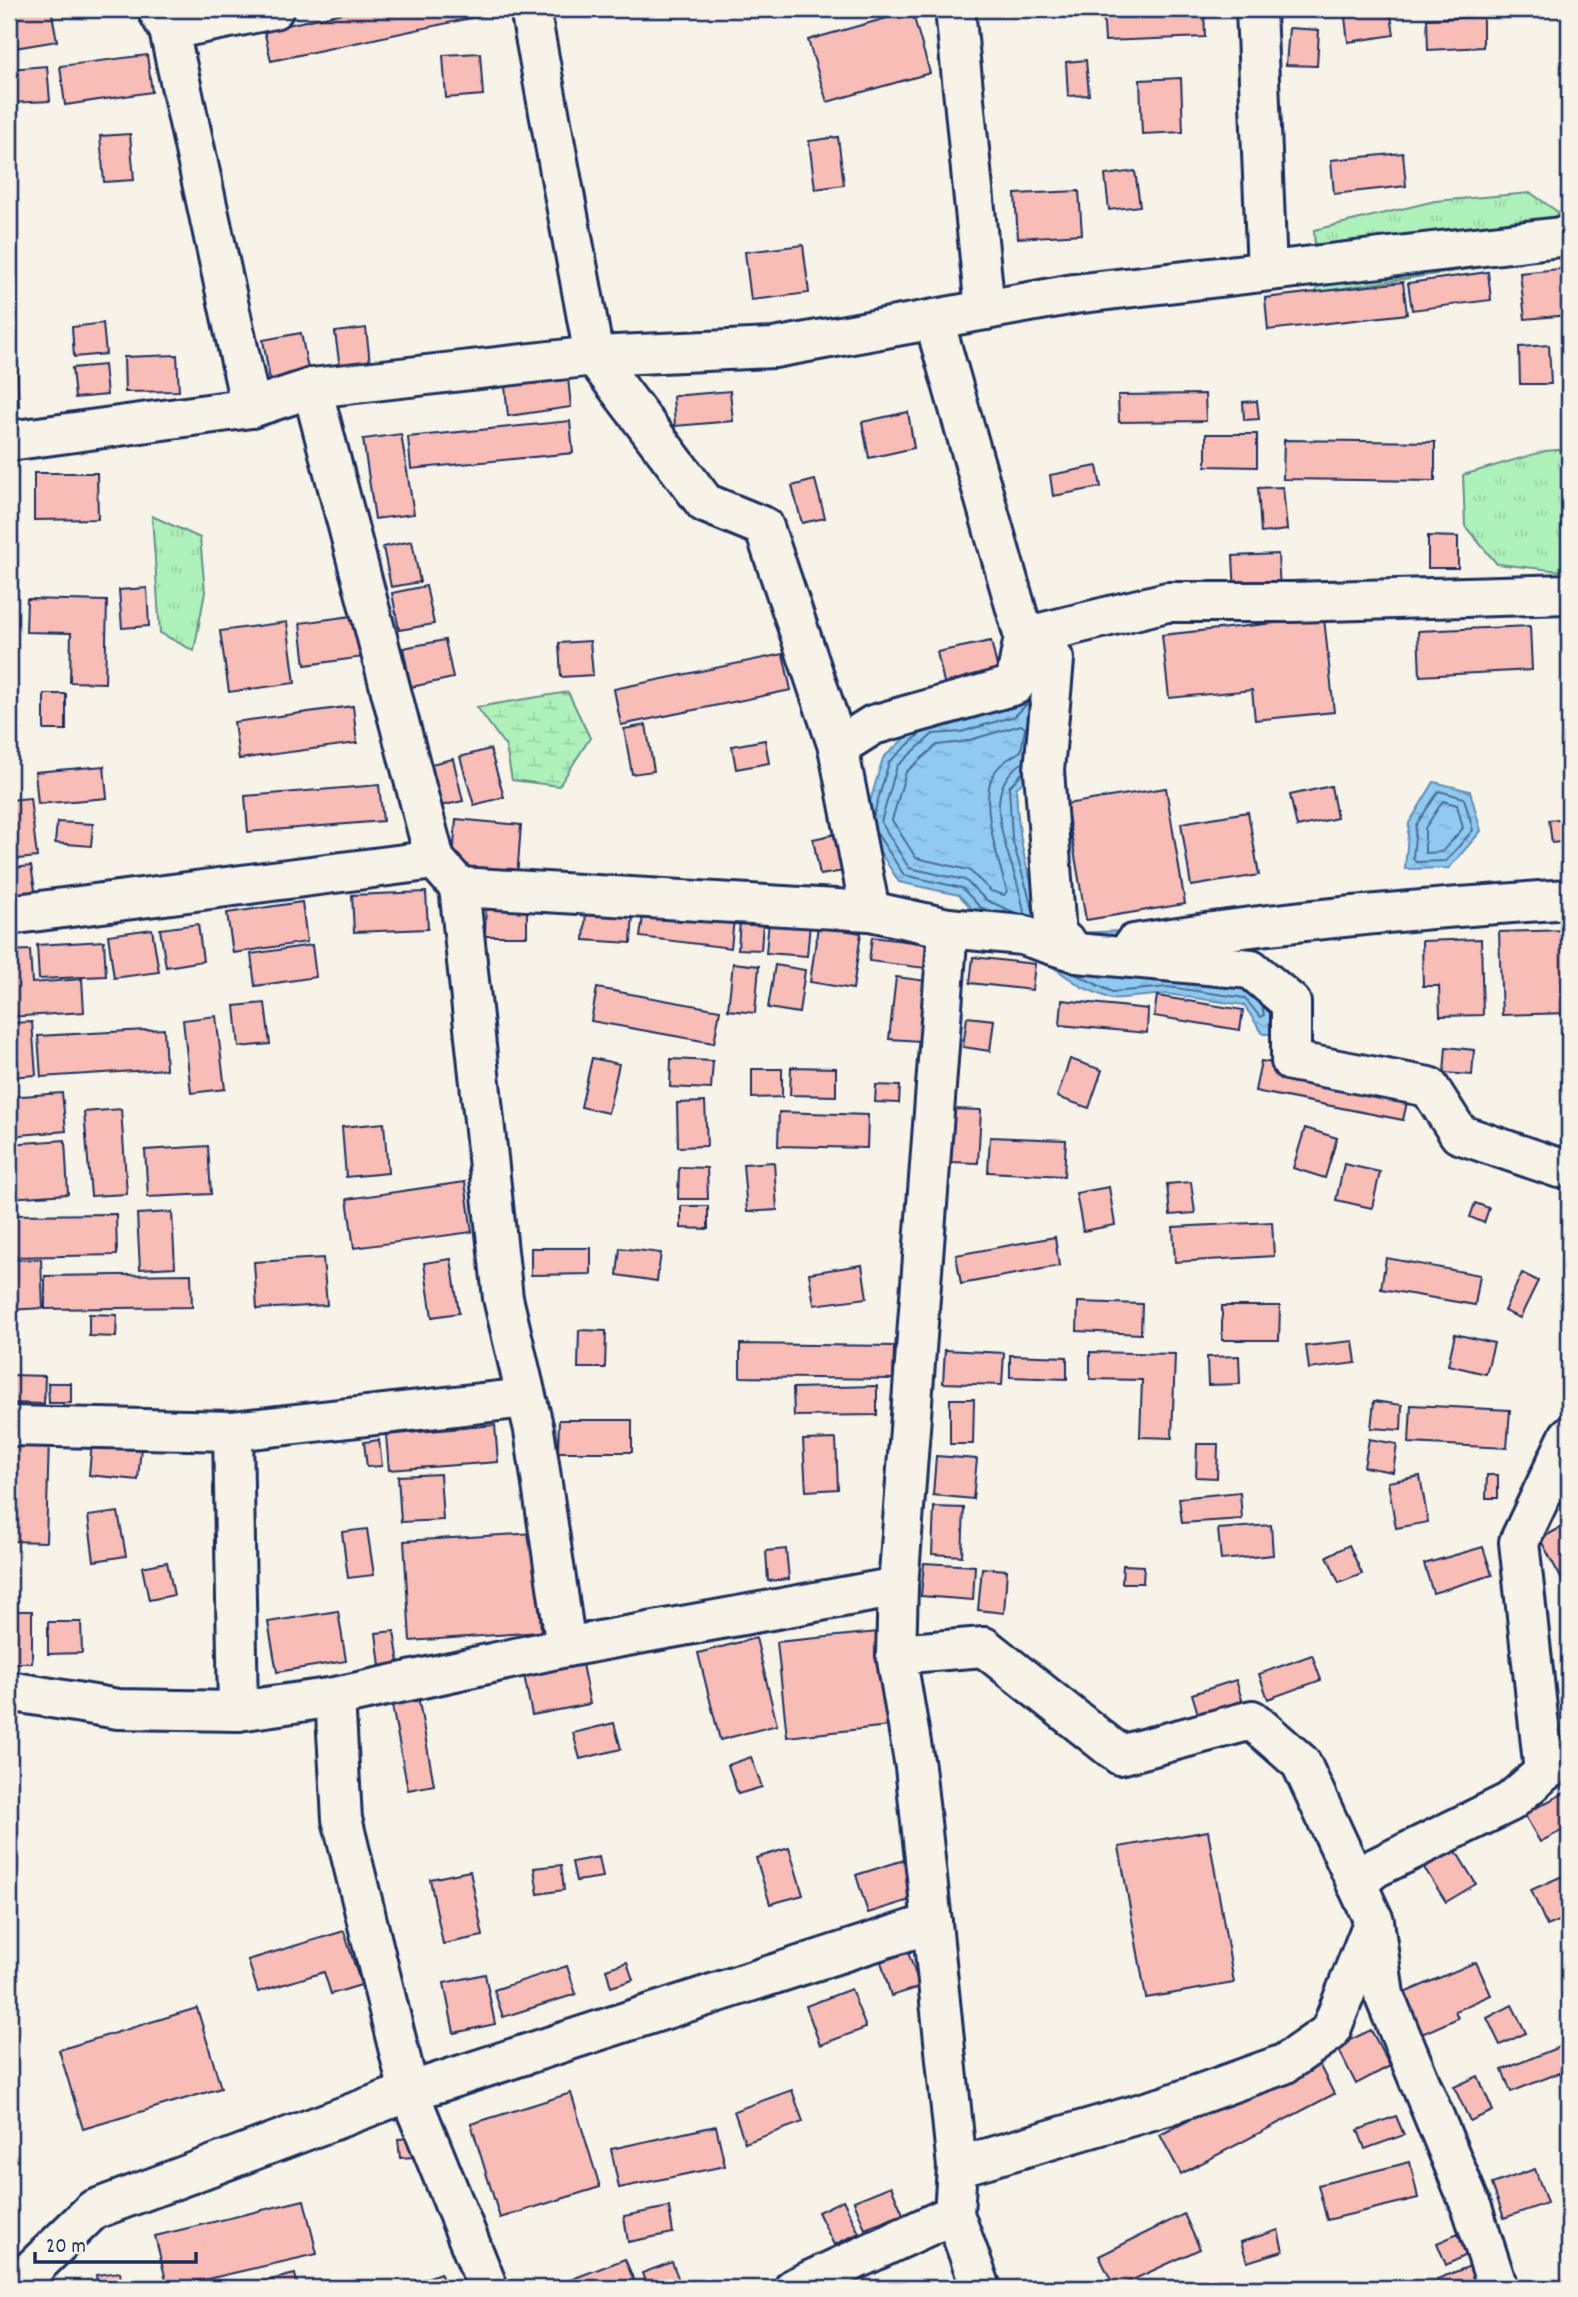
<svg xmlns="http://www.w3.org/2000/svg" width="1578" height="2297" font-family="Dekko,sans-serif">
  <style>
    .grass { fill: url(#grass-tufts); stroke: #65908c; stroke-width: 2 }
    .wetland { fill: url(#wetland-marsh); stroke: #65908c; stroke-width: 2 }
    .water { fill: url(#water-ripples); stroke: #628cb6; stroke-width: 2 }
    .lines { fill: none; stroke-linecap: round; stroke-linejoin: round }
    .shore { stroke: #4a6d98; stroke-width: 2 }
    .building { fill: #f9bdb7; stroke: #1b2f5e; stroke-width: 2 }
    .minor-casing { stroke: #1b2f5e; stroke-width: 44 }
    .minor { stroke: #f7f3e8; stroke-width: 38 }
  </style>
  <defs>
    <pattern id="grass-tufts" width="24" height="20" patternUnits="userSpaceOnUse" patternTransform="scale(1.75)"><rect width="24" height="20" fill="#aff1ba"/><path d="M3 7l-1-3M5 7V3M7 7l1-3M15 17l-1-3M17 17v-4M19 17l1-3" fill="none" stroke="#96cfa2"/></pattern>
    <pattern id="wetland-marsh" width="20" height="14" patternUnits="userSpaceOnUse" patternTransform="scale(1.75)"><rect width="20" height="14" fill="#aff1ba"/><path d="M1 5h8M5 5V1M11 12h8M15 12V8" fill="none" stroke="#96cfa2"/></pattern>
    <pattern id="water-ripples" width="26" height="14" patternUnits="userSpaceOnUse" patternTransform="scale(1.75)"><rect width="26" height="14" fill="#91caf0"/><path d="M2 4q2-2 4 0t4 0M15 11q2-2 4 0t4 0" fill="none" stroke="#7caed0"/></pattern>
  </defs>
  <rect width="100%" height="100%" fill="#f7f3e8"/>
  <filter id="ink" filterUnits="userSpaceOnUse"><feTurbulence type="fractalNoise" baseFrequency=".0143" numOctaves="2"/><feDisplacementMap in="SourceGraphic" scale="14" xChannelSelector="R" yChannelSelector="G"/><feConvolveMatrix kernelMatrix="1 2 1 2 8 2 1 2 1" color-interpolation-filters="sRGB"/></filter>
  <g filter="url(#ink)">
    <g class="grass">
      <path d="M1531,193L1559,213L1483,267L1317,292L1314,230L1435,201Z"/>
      <path d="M1569,449V572L1497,564L1465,526L1463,475L1545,451Z"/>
      <path d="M152,516L200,538L205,592L194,651L160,633Z"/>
    </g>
    <path class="wetland" d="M568,692L590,738L559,786L512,780L506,747L477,707Z"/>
    <g class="water">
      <path d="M1069,647L1044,770L1029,777L1016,788C1018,840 1027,890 1056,934L1202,927L1256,945L1276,1034H1263L1244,1005L1167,994L1111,999L1082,987L1031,952L976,913L959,895L899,882L863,825L883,758L927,718L1054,660Z"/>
      <path d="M1434,782L1470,791L1481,831L1449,868L1405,869L1409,823Z"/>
    </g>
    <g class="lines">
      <g class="shore">
        <path d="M1021,725L1025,728L1021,751C1011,757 997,765 992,777C980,803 999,864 1007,891L1004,895L991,891L969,870L916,858L892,820L906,772L937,745L963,742Z"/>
        <path d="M1024,762C969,793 1021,870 1024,914"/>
        <path d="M1023,772L1009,787L1012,839L1033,910"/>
        <path d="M1439,791L1464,798L1473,830L1446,861L1416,862L1413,858L1416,825Z"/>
        <path d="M1443,801L1457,805L1463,828L1442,852L1425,853V828Z"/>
        <path d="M873,817L889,762L921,733"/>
        <path d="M876,832L904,875L962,888L980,907L990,911"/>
        <path d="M1016,913L986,900L965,880L909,868L881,822L897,766L933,734L961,732L1015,716L1029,702"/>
        <path d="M1075,974L1112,992L1168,987L1245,998L1260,1017L1264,1015L1262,1006"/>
      </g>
    </g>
    <g class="building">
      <path d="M9,9H51L57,41L9,49Z"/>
      <path d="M361,9H504V11L271,61L264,30Z"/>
      <path d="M1103,9H1204L1205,37L1105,41Z"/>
      <path d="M1344,9H1390L1394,35L1348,42Z"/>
      <path d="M912,11L930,73L827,102L808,40Z"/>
      <path d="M1483,17V47L1428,50L1427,19Z"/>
      <path d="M1289,28L1319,30L1317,66L1286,65Z"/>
      <path d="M480,53L483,95L446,98L443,55Z"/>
      <path d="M147,55L152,92L65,105L60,66Z"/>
      <path d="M1086,60L1089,95L1068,96L1066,62Z"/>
      <path d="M47,66L50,101L9,103V69Z"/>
      <path d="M1181,78L1183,132L1142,134L1140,80Z"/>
      <path d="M130,134L134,180L104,182L100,136Z"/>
      <path d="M838,137L844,185L815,189L809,141Z"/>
      <path d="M1403,153L1406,186L1334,194L1331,160Z"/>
      <path d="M1135,171L1140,206L1109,210L1105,175Z"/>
      <path d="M1079,191L1082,234L1018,238L1015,194Z"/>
      <path d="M803,245L809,293L751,300L745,252Z"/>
      <path d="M1569,268V315L1525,319L1520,273Z"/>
      <path d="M1488,272L1491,300L1412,310L1408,283Z"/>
      <path d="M1403,282L1407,314L1268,330L1265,298Z"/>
      <path d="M103,323L106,354L74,357L72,327Z"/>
      <path d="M366,328L370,363L340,368L335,332Z"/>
      <path d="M301,333L310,379L271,386L263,340Z"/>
      <path d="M1549,345L1551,384H1520L1519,347Z"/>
      <path d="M9,353H16L19,406L9,407Z"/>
      <path d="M177,355L179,391L125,392L124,357Z"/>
      <path d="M104,365L107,395L75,398L72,368Z"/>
      <path d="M568,378L571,407L508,416L505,386Z"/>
      <path d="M730,391L733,421L675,426L673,396Z"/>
      <path d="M1205,394L1206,421L1119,422L1118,395Z"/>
      <path d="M1257,401L1259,419L1244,420L1243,402Z"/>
      <path d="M908,412L914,448L869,458L862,422Z"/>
      <path d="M570,421L573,453L411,469L408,437Z"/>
      <path d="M401,434L414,514L375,519L363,439Z"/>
      <path d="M1206,434H1257V467L1206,466Z"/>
      <path d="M1284,440L1435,442V481L1283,479Z"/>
      <path d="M1097,466L1101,487L1053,496L1050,475Z"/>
      <path d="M34,473H97L98,519L34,520Z"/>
      <path d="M815,480L825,518L802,523L792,486Z"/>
      <path d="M1283,487L1287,530L1261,533L1258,488Z"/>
      <path d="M1428,536L1458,537V568H1428Z"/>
      <path d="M412,541L420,582L391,587L383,547Z"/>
      <path d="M1278,554L1280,591L1235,593L1233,556Z"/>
      <path d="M426,586L434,624L399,630L392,593Z"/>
      <path d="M147,588L149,626L122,628L119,590Z"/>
      <path d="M27,599L107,601L105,683L70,682L71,633L26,632Z"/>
      <path d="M359,615L364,657L305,665L300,623Z"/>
      <path d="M1324,618L1334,712L1255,720L1252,690L1169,698L1162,635Z"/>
      <path d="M287,622L295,683L229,692L220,631Z"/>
      <path d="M1530,626L1532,670L1420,676L1418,631Z"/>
      <path d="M445,640L453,678L411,687L403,648Z"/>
      <path d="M590,641L593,675L561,677L559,643Z"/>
      <path d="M991,641L1000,679L946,691L937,652Z"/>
      <path d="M783,654L791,690L621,725L614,689Z"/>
      <rect x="44" y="694" width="22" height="36"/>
      <path d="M353,706L357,743L239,759L234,722Z"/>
      <path d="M646,725L654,771L632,774L624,729Z"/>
      <path d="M1569,728V760L1564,761L1561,729Z"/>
      <path d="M765,740L769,763L736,769L732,746Z"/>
      <path d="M490,749L504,797L474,805L460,757Z"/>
      <path d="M453,759L463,801L440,806L431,764Z"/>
      <path d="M104,766L107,798L38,804L35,772Z"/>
      <path d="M379,785L383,821L248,832L245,796Z"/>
      <path d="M1331,786L1337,818L1297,827L1290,795Z"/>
      <path d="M1166,788L1185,904L1086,920L1066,804Z"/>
      <path d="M30,798L37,857L9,860V800Z"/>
      <path d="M1248,812L1259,875L1191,886L1181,823Z"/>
      <path d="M1569,818V841L1552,843L1549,820Z"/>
      <path d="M456,819L521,825L517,878L452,873Z"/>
      <path d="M57,822L93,824L91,846L55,843Z"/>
      <path d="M836,834L844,871L820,875L813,839Z"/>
      <path d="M31,866L36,896L17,899L13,868Z"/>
      <path d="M426,892L428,929L354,932L352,895Z"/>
      <path d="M302,902L307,942L233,953L227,913Z"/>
      <path d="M486,902L527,903V936H485Z"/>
      <path d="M644,909L734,919L731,948L640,937Z"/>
      <path d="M586,910L633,913L631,943L584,940Z"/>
      <path d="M740,920L763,922L761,950L738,949Z"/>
      <path d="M769,920L810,924L807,956L766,953Z"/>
      <path d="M198,924L203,961L166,967L160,929Z"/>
      <path d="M818,926L861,933L853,989L810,982Z"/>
      <path d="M152,929L159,972L114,978L108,935Z"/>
      <path d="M1569,930V1013L1502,1015L1499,932Z"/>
      <path d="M872,937L928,944L925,968L869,961Z"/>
      <path d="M1481,939L1483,1015L1440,1016L1439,986H1423L1422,941Z"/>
      <path d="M104,941L106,976L39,979L37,945Z"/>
      <path d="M312,945L316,977L255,986L251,954Z"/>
      <path d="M30,950L32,983L82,979L84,1012L9,1017V951Z"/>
      <path d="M973,957L1035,964L1032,990L970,983Z"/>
      <path d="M733,963L759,966L755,1013L728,1010Z"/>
      <path d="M775,965L805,970L799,1013L768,1008Z"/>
      <path d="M896,977L927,981L921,1041L889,1039Z"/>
      <path d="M597,988L720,1010L714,1043L591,1021Z"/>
      <path d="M1157,996L1243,1010L1240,1030L1154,1016Z"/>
      <path d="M1062,1000L1148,1009L1147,1033L1060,1025Z"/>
      <path d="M265,1003L270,1044L239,1047L235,1006Z"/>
      <path d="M216,1016L225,1089L191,1093L183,1020Z"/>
      <path d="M967,1017L994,1020L990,1051L963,1047Z"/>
      <path d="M32,1022L36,1075L9,1077V1023Z"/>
      <path d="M164,1029L166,1069L41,1077L38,1036Z"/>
      <path d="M1446,1047L1474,1050L1472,1075L1444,1073Z"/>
      <path d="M592,1058L619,1064L608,1113L581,1107Z"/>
      <path d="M671,1059L713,1061L711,1089L670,1087Z"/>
      <path d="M1070,1059L1102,1070L1089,1108L1057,1097Z"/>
      <path d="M1261,1061L1410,1089L1403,1120L1255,1091Z"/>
      <path d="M791,1067L836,1068V1096L790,1095Z"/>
      <path d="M752,1069H782V1097L752,1098Z"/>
      <path d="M876,1085L900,1086L899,1103L875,1102Z"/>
      <path d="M62,1093L66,1131L9,1136V1097Z"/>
      <path d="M705,1102L707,1146L678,1147L677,1103Z"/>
      <path d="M121,1109L127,1194L91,1196L84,1112Z"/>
      <path d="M953,1109L981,1110L978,1163L951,1162Z"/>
      <path d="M779,1112L868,1115L867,1148L778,1146Z"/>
      <path d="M384,1123L388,1173L346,1177L342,1127Z"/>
      <path d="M1305,1128L1337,1138L1325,1178L1293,1168Z"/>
      <path d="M990,1137L1066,1140L1064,1176L988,1172Z"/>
      <path d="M65,1140L68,1194L9,1198V1144Z"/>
      <path d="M208,1146L211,1194L148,1197L145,1150Z"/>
      <path d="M774,1162L777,1210L747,1212L743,1164Z"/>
      <path d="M1344,1164L1380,1172L1372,1208L1336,1200Z"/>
      <path d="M679,1167L707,1168L708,1199H678Z"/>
      <path d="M465,1182L472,1232L354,1248L347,1199Z"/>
      <path d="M1191,1182L1195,1213L1170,1215L1167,1184Z"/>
      <path d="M1109,1187L1115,1225L1083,1231L1076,1193Z"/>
      <path d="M1475,1203L1489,1208L1484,1223L1470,1217Z"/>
      <path d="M681,1206H708V1229L681,1228Z"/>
      <path d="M172,1212L175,1267L140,1269L137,1214Z"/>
      <path d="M116,1214L117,1255L9,1257V1215Z"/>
      <path d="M1272,1222L1274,1256L1175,1262L1173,1227Z"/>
      <path d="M1055,1237L1059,1266L961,1284L956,1255Z"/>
      <path d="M531,1248H591V1274L531,1275Z"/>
      <path d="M620,1248L661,1253L657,1281L617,1275Z"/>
      <path d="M323,1258L327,1305L257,1309L254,1262Z"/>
      <path d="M1386,1258L1480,1275L1475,1305L1381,1289Z"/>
      <path d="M41,1259L43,1308L9,1310V1260Z"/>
      <path d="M451,1259L459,1313L432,1317L424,1263Z"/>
      <path d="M862,1265L867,1298L814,1305L809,1273Z"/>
      <path d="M1522,1273L1538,1281L1520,1318L1504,1311Z"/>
      <path d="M191,1274L192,1307L45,1309V1276Z"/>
      <path d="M1078,1302L1142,1304L1141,1334L1077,1331Z"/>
      <path d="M1222,1306H1280L1279,1340H1222Z"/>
      <path d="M89,1314L117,1315L116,1337L89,1336Z"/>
      <path d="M579,1330L606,1331L605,1368H578Z"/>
      <path d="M1455,1334L1494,1343L1486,1374L1448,1365Z"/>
      <path d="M1353,1341L1356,1363L1309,1369L1306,1346Z"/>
      <path d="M740,1344L894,1346L893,1379L740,1377Z"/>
      <path d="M945,1350L1004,1353L1002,1385L943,1383Z"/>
      <path d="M1090,1352L1175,1354L1172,1438L1140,1437L1142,1380L1090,1379Z"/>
      <path d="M1010,1355L1067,1357V1379L1010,1377Z"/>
      <path d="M1239,1356L1240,1384L1208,1385L1207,1357Z"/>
      <path d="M11,1375L45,1376L44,1404L10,1403Z"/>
      <path d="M48,1383H71V1403H49Z"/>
      <path d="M877,1386V1415L794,1416L793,1388Z"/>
      <path d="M950,1399H974L973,1444H950Z"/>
      <path d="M1374,1401L1402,1405L1401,1430L1371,1428Z"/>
      <path d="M1411,1405L1510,1410L1507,1448L1409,1443Z"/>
      <path d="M559,1420H632V1452H558Z"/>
      <path d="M495,1425L498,1462L389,1470L386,1435Z"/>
      <path d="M9,1437L49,1439L46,1542L9,1541Z"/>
      <path d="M836,1439L838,1489L806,1491L803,1440Z"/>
      <path d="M1369,1439L1397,1444L1393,1472L1364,1467Z"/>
      <path d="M379,1440L382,1466L367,1467L364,1442Z"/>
      <path d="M92,1442L141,1447L138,1480L89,1475Z"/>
      <path d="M1197,1444H1218L1217,1478L1196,1477Z"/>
      <path d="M936,1456L977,1459L973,1499L933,1495Z"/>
      <path d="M440,1474L443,1520L401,1522L398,1476Z"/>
      <path d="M1487,1475H1498V1498H1486Z"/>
      <path d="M1420,1476L1428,1522L1396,1528L1388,1482Z"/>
      <path d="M1240,1492L1242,1519L1182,1523L1179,1498Z"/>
      <path d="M934,1507L964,1508L962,1556L932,1554Z"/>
      <path d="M118,1512L126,1556L94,1561L88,1516Z"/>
      <path d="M1569,1523V1590L1568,1591L1540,1539Z"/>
      <path d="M1271,1525L1273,1555L1221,1560L1218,1529Z"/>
      <path d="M367,1529L374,1575L348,1578L342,1532Z"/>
      <path d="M535,1533L541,1632L410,1641L404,1541Z"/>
      <path d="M1349,1545L1362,1574L1339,1583L1327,1556Z"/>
      <path d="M1483,1547L1492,1575L1433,1593L1424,1564Z"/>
      <path d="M786,1549L789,1579L768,1581L766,1551Z"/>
      <path d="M167,1562L174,1595L149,1600L142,1567Z"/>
      <path d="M924,1563L975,1566L973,1600L921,1596Z"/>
      <path d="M1123,1565L1144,1566L1143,1583H1122Z"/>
      <path d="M982,1568L1007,1570L1004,1613L978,1610Z"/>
      <rect x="9" y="1611" width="23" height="52"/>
      <path d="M338,1611L346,1661L277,1672L268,1622Z"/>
      <path d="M48,1622H81L82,1653L48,1654Z"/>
      <path d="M394,1631L399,1663L380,1666L376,1633Z"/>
      <path d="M888,1631L898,1725L787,1737L777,1642Z"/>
      <path d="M756,1638L777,1725L720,1740L698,1653Z"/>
      <path d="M1312,1655L1321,1680L1268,1699L1259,1674Z"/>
      <path d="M582,1664L590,1704L532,1715L524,1675Z"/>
      <path d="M1236,1680L1243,1703L1199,1717L1192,1694Z"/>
      <path d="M418,1696L434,1785L408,1790L391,1700Z"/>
      <path d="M614,1723L621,1749L580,1759L573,1733Z"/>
      <path d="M751,1757L762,1787L738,1794L728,1765Z"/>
      <path d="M1564,1793L1569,1802V1827L1540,1842L1524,1814Z"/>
      <path d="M1208,1831L1234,1983L1146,1998L1119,1847Z"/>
      <path d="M789,1848L803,1895L770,1904L756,1858Z"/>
      <path d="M1454,1848L1476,1884L1446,1902L1423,1866Z"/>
      <path d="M599,1857L603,1877L576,1881L572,1862Z"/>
      <path d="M904,1860L916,1898L868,1913L856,1875Z"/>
      <path d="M561,1865L564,1890L538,1894L534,1868Z"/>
      <path d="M470,1871L483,1936L443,1944L430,1879Z"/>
      <path d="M1569,1873V1917L1547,1926L1531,1890Z"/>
      <path d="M344,1931L361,1985L331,1994L324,1972L258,1992L248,1960Z"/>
      <path d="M907,1949L920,1987L891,1996L880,1958Z"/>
      <path d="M627,1962L633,1980L611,1987L606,1969Z"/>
      <path d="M1476,1962L1491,1995L1455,2011L1458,2018L1422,2034L1404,1993Z"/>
      <path d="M567,1966L576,1994L503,2017L494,1990Z"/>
      <path d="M485,1974L495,2024L454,2033L444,1983Z"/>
      <path d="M851,1989L866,2028L820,2045L806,2006Z"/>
      <path d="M1512,2005L1526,2033L1500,2045L1487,2018Z"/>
      <path d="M197,2008L221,2088L83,2129L59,2050Z"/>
      <path d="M1371,2030L1390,2066L1356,2084L1337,2046Z"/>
      <path d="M1569,2043V2069L1511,2092L1502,2070Z"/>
      <path d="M1315,2056L1334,2094L1181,2174L1160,2135Z"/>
      <path d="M1478,2076L1493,2111L1470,2121L1454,2087Z"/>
      <path d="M792,2090L803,2122L745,2143L734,2111Z"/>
      <path d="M571,2093L600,2187L500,2218L471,2124Z"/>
      <path d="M1396,2116L1404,2135L1365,2149L1358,2130Z"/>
      <path d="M716,2126L725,2166L619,2188L611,2149Z"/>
      <path d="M412,2138L414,2157L400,2158L398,2139Z"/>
      <path d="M1410,2162L1418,2198L1327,2220L1318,2185Z"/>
      <path d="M1535,2169L1547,2203L1504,2218L1492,2184Z"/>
      <path d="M891,2186L903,2214L865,2229L854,2201Z"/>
      <path d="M304,2200L317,2254L168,2288L155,2236Z"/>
      <path d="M843,2200L859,2233L834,2245L818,2212Z"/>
      <path d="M669,2207L673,2233L628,2242L624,2216Z"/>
      <path d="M1184,2214L1200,2249L1115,2288L1099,2256Z"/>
      <path d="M1278,2230L1283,2251L1247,2262L1241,2242Z"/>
      <path d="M1458,2234L1467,2255L1446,2265L1437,2243Z"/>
      <path d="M625,2259L637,2288H561L559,2284Z"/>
      <path d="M672,2262L682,2288H647L642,2273Z"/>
      <path d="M1470,2266L1479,2288H1441L1437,2279Z"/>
      <path d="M120,2272L122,2288H98L96,2275Z"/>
      <path d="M440,2273L447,2288H422L419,2281Z"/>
      <path d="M295,2274L298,2288H262L261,2282Z"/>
      <path d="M944,2280L949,2288H928Z"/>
    </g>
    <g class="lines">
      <defs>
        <g id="minor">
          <path d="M157,9L169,30L251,408"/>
          <path d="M530,9L594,356L705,503L764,527L838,747L870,911"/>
          <path d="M955,9L985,310"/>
          <path d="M1256,9L1267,271"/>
          <path d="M169,30L274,9"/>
          <path d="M934,320L1024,637L1054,660L1044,770L1056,934L1077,953L1251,969L1291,1003V1061L1429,1087L1459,1134L1559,1168L1569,1167"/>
          <path d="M312,388L435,860L459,887L503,1298L534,1430L566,1647"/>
          <path d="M9,441L251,408L312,388L594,356L774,348L1074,294L1569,236"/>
          <path d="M838,747L873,725L1015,685L1024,637L1167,602H1292L1569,594"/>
          <path d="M459,887L870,911L948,928L1022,935L1078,953"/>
          <path d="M9,915L435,860"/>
          <path d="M948,928L898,1587L896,1654L915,1767L932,1923L957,2167L954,2214L981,2288"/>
          <path d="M1134,944C1278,920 1423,909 1569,899"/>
          <path d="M9,1426L233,1431L525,1398"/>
          <path d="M233,1431L238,1711"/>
          <path d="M896,1654L984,1647L1120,1755L1252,1720L1301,1763L1374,1921L1384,1995L1473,2211L1498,2288"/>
          <path d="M9,1691L118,1709L238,1711L335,1697L566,1647L898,1587"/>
          <path d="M335,1697L342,1819L409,2092L488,2288"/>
          <path d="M1544,1772L1519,1542L1569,1436"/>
          <path d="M1356,1883L1375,1868L1510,1802L1544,1772L1569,1757"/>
          <path d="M957,2167L1166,2106L1284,2064L1330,2032L1373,1923"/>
          <path d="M13,2288L93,2210L409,2092L932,1923"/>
          <path d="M794,2288L954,2214"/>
        </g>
      </defs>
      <use href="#minor" class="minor-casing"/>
      <use href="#minor" class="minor"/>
    </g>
  </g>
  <rect width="1578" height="2297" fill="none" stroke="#f7f3e8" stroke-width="35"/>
  <rect x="18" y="18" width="1543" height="2262" fill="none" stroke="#1b2f5e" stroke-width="2.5" filter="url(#ink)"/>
  <path d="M35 2252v10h161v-10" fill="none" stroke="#1b2f5e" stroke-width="3.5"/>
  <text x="46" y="2252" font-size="21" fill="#1b2f5e" stroke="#f7f3e8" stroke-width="5" paint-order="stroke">20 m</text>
</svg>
